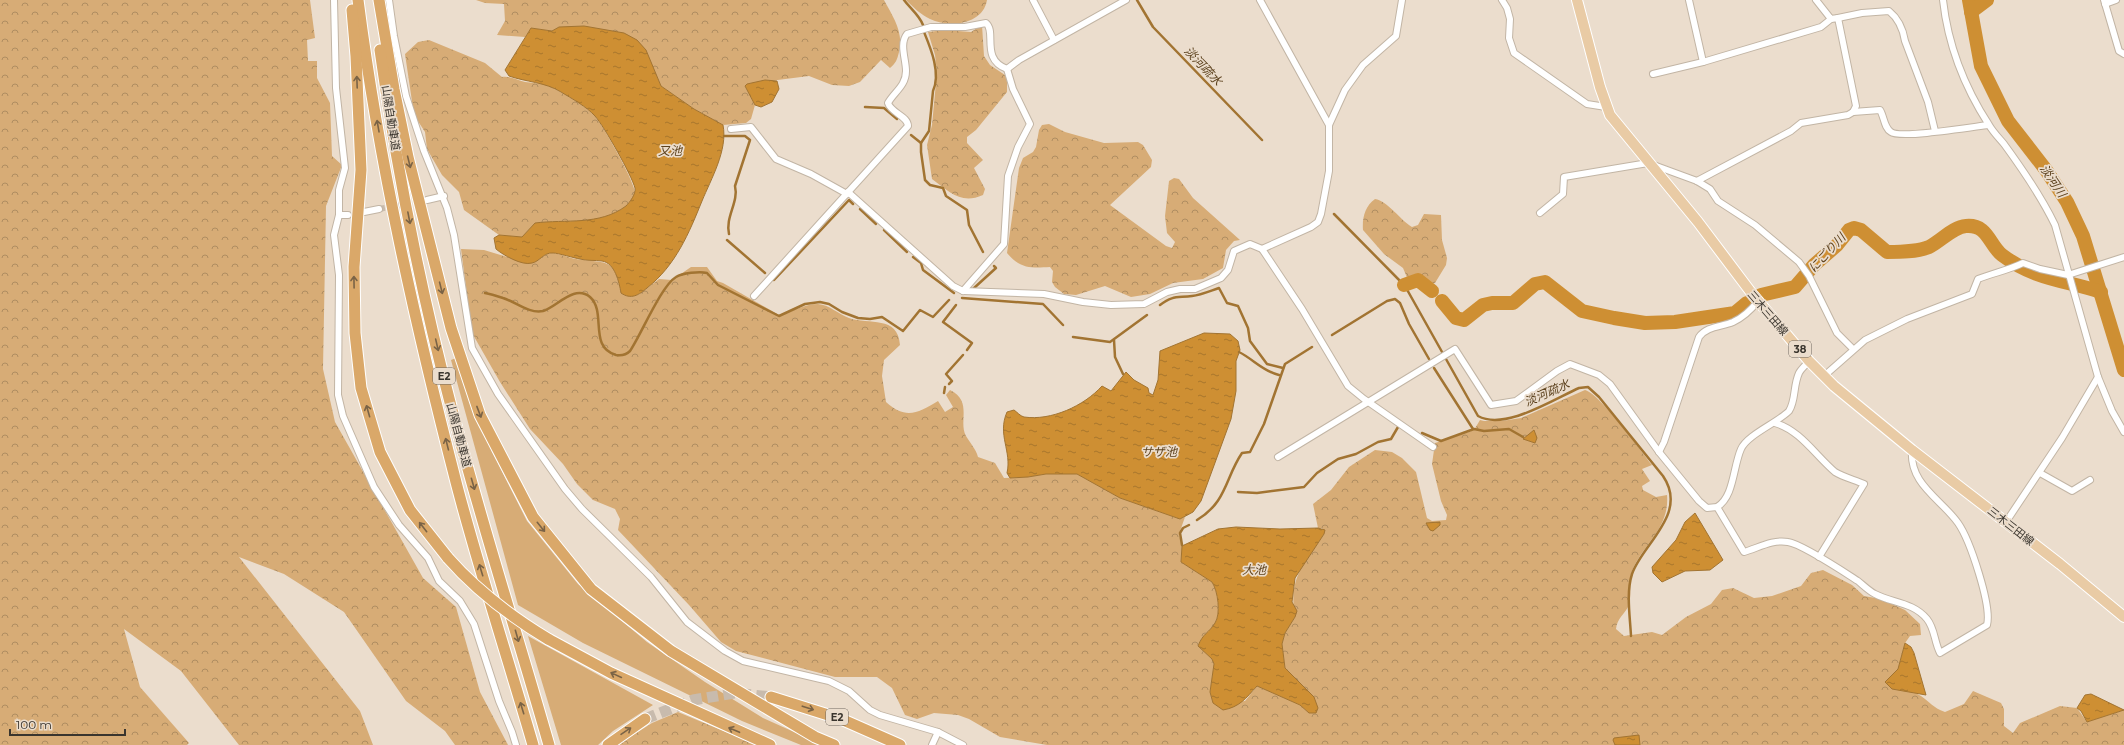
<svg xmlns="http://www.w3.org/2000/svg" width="2124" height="745" font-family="Montserrat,'Noto Sans JP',sans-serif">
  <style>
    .green { fill: #d7ac76 }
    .forest { fill: url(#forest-crowns) }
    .water { fill: url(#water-ripples); stroke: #a27432 }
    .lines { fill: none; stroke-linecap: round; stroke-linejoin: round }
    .stream { stroke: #a27432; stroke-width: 2.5 }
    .river { stroke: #ce8f33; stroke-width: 14 }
    .street-tunnel { stroke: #c8bbad; stroke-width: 6; stroke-dasharray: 6 3; stroke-linecap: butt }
    .highway-tunnel { stroke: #c8bbad; stroke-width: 11; stroke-dasharray: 11 5.5; stroke-linecap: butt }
    .street-casing { stroke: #c2b5a5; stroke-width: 8 }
    .primary-casing { stroke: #fff; stroke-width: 12 }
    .highway-casing { stroke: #fff; stroke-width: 13 }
    .street { stroke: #fff; stroke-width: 6 }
    .primary { stroke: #e9cba5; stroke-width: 10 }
    .highway { stroke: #daa869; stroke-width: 11 }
    .highway-bridge-casing { stroke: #fff; stroke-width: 13; stroke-linecap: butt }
    .highway-bridge { stroke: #daa869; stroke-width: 11 }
    .oneway { stroke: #7a6346 }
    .labels { text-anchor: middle; stroke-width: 3.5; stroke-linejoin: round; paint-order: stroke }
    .shield { fill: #ebddcd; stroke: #6f675e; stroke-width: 1 }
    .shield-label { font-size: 10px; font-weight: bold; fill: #3a352e }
    .street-label { font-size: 11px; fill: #3a352e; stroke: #ebddcd }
    .water-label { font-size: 12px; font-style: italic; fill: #5d421e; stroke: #ebddcd }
  </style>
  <defs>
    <pattern id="forest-crowns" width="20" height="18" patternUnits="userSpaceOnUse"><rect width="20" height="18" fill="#d7ac76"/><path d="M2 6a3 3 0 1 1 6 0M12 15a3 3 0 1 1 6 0" fill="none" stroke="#af8d61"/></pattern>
    <pattern id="water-ripples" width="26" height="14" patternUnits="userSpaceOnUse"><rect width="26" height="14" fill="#ce8f33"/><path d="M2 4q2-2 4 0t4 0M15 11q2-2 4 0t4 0" fill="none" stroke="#a8762c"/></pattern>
  </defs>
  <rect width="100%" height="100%" fill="#ebddcd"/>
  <g class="green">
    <path d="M456,358L492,452L527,521L578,584L647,642L705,682L763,718L823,745H801L742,721L583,643L518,605L451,360Z"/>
    <path d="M528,636L653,705L613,731L598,745H561Z"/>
  </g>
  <g class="forest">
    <path d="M0,0H310L315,38L307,40L308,61H317V78L330,103L332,156L342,165L326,206L323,369L335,422L423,578L456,607L480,692L508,745H455L445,731L406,701L344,612L284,574L239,557L360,711L373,745H239L181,671L124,629L140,687L189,743L187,745H0Z"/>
    <path d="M476,0H884C893,17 904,32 899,52C897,60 896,63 890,68L881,60L860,82L849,86L832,85L809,76L747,84L745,86L755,105L751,119L746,123L723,125L694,109L661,86L654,71L559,27L552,31L531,28L525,37L497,35L505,21L504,4L485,3Z"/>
    <path d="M906,0H987C983,25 949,28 930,19C921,15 913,7 906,0Z"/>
    <path d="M982,25L984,56L990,65L1005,75L1007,80V92L976,130L967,137V143L983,160L974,168L985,189L983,195C961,205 950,192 932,179L927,145L932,125L937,72L935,55L928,32L945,30L971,32Z"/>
    <path d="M429,40L485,63L502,77C511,76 517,80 525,82C531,83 538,83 543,84C556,88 586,106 595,116C602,124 637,185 635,194C634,197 629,204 626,206C599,227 566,219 535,223L522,237L499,235L464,210L459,192L442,175L427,149L425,132L414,115L405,54L418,42Z"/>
    <path d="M1049,124L1065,132L1104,143L1138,142L1143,145L1152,160L1151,167L1110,205L1166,246L1172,248L1175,242L1167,233L1165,216L1169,181L1174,178L1179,179L1193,198L1240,240L1234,241L1226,250L1223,268L1203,279L1173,283L1150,294L1131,297L1105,286L1076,295L1064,294L1055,287L1052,282L1053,271L1050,267C1031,268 1020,269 1007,253L1019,168L1023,158L1033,152L1036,147L1039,130L1042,125Z"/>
    <path d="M1375,199C1388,201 1400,220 1412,227L1418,225L1424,214L1441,215L1442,240L1447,258L1446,265L1435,283L1411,287L1403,268L1384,254L1363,230C1362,218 1365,206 1375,199Z"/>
    <path d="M461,249L484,250L527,263C537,263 542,254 552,253C557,253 570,258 576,259C607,264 614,256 621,293L638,295L659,279L672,280L691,267H707L717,281L723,283L779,315C792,312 804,304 818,304C830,305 838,314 849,318C869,325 898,315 900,345L884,360L882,376L886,402C906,420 918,413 938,401L945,412L953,407L946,395L950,390C973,401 958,422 966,436C970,443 976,449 978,457L995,463L1004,478L1028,477L1046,474H1077L1120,498L1180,519L1185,517L1179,534L1182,546L1181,562L1212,582C1218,591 1221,614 1215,623C1209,633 1203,633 1198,646L1212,659L1214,665L1210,692L1213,703L1245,701L1257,686L1300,705L1309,713L1314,697L1285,668L1282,644L1285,633L1295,617C1288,577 1304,565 1324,534L1322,528H1318L1313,504L1331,490L1349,467L1375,450L1392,452L1402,458L1416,472L1427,518L1432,521L1446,520L1447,515L1441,501L1432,464L1435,443L1469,432L1474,430L1480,420L1484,421H1502L1521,418L1585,390C1599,393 1641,451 1652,465L1642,469L1650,481L1642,486L1643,490L1656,497L1667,495C1670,528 1643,544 1632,571C1628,582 1632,595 1629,605C1625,614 1617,618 1616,629L1624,636L1652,632L1662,635L1686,617L1711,604L1722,590L1733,588L1754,598L1772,596L1801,586L1811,573L1823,570L1852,585L1864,596L1881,599L1905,610L1920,624L1921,635L1910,636L1905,643L1898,670L1885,682L1892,689C1901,690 1912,690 1921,696C1931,703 1932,707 1945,712L1964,704L1973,691L2001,703L2004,709V726L2013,733L2020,723L2060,706L2077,708L2087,722L2124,710V745H1047L1000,737L969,719L958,715L934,713L917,719L905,715L892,688L877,677H835L736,651L721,642L689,605L618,530L620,519L615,509L593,500L577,484L563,464L530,429L500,382L472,333Z"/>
    <path d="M678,712L757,745H617L652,723Z"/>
  </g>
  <g class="water">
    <path d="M584,26L624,33L637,40L646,50L661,86L694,109L723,125C728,150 711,179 702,201C689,233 676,265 647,288C639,295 631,300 621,293C619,282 615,263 602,261C595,260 587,261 580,259C574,258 558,253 553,253C544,252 539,262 532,263C522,266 503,255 496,249L494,238L499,235L522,237L535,223C566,219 599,226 626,206C630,202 636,194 635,188C632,176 604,126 595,116C587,107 571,98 561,92C545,82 526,82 509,76L505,70L531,28L552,31L559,27Z"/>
    <path d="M765,80L777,81L779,89L772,102L761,107L755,105L745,86L747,84Z"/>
    <path d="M1204,333L1230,334L1238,341L1240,350L1236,361V391L1231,419L1201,501L1193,512L1180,519L1120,498L1077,474H1046L1028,477L1010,478L1007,473C1012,451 997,435 1007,412L1014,410C1017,412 1020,416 1024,417C1051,421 1084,406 1102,386L1111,391L1126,372L1134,380L1148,388L1149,393L1153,395L1158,380L1160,351Z"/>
    <path d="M1534,430L1537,438L1535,443L1523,439Z"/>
    <path d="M1695,513L1723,560L1710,570L1685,571L1662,582L1653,573L1652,567L1676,540L1685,522Z"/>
    <path d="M1440,522V525L1433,531L1430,530L1426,523Z"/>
    <path d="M1236,527L1280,529L1318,528L1325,530L1324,534L1295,578L1292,602L1297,611L1295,617L1285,633L1282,644L1285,668L1314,697L1318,708L1316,713H1309L1300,705L1257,686C1246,698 1240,707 1223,710L1213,703L1210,692L1214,664L1212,659L1198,646C1203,633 1209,633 1215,623C1221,614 1218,591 1212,582L1181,562L1182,546L1218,529Z"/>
    <path d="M1905,643L1911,647L1914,653L1926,695L1892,689L1885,682L1898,669Z"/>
    <path d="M2091,694L2124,710L2087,722L2081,711L2077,708L2085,695Z"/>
    <path d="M1639,735L1640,745H1615L1613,740L1614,738Z"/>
  </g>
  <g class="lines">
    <g class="stream">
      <path d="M904,0C910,8 920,16 923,25"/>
      <path d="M1137,0L1153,27L1262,140"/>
      <path d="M924,32C931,49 941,73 933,91L929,131L921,143V152L925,180L930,185L943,188L946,196L967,210L969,225L983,252"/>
      <path d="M865,107L884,108L897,119"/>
      <path d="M911,135L921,143"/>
      <path d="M724,136H745L750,140L735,186C739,202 725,217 729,234"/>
      <path d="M860,209L876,224"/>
      <path d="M1334,214L1405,286L1478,416C1505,431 1554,399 1579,388L1588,387L1599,397L1663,476C1689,514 1642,544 1632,574C1626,593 1630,616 1631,636"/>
      <path d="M884,230L907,252"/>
      <path d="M727,240L765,273"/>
      <path d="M913,257L921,263L923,270L954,293"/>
      <path d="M774,280L849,200L853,204"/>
      <path d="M974,288L996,268L994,266"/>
      <path d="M485,293C491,294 497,296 503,298C516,302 529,314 543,311C557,307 574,284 590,297C607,312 588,347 616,355C622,356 626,355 630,351C641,335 661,286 676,277C682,273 700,271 707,273L718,285L779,316L805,304L820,302L829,304L842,312L858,318L870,319L882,317L903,331L920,310L933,317L949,300"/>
      <path d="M962,298L1043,304L1063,325"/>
      <path d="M956,305L943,322L972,343L967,350"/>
      <path d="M1160,305C1173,295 1177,298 1192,296C1201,295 1210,291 1219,288L1227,303L1238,306L1248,328L1250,341L1267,364L1283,368"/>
      <path d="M1332,335L1387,301L1395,299L1400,303L1409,324L1429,359"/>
      <path d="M1073,337L1110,342L1147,315"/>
      <path d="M1114,340L1115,357L1123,374"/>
      <path d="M1239,352C1253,359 1264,372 1279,375"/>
      <path d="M1434,368L1473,429"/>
      <path d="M949,384L952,381L946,374L963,355"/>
      <path d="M944,393L945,387"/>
      <path d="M1422,433L1441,441L1474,429L1484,431L1509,429L1523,437"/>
      <path d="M1238,492L1257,493L1304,487L1317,473L1338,459L1356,454L1378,442L1391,439L1398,427"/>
      <path d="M1197,520C1227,502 1225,478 1242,453L1250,452L1264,424L1285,364L1312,347"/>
      <path d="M1182,545L1180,533L1183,528L1189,525"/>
    </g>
    <g class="river">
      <path d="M1969,0L1981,66L2008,121L2046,170L2067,202L2083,236L2124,370"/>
      <path d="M1971,12L1987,0"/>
      <path d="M1404,285L1418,280L1432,291"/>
      <path d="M1761,295L1795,287L1814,265L1837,245L1849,230L1854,228L1861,230L1887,252C1900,252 1917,252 1929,247C1941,241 1953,227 1966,226C1988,224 1989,245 2002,255C2035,280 2064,280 2101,292"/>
      <path d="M1442,301L1456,318L1464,320L1483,305L1492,303H1513L1535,284L1545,282L1582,311L1614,318L1645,323L1675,322L1735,313L1747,303"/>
    </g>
    <path class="street-tunnel" d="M379,209L422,201"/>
    <path class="highway-tunnel" d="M645,719L693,700L735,693L771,697"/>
    <defs>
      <g id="street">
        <path d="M334,0L336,88L345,168L339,190V215L334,235L339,275L338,395L343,416L374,487L399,525L428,558L439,581L460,601L474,624L499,701L512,732L516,745"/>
        <path d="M389,0L394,36L406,96L424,151L447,208L454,235L472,348L498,394L565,489L582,509L651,577L687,622L725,651L743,661L829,681L849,691L870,710L880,715L938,732L963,745"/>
        <path d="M1033,0L1054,40"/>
        <path d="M1260,0L1329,125"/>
        <path d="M1502,0L1507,8L1510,19L1509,38L1514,53L1587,104L1606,107"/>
        <path d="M1689,0L1703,62"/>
        <path d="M1943,0C1948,45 1965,88 1989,125C1993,132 1999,138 2004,144C2023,170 2041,196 2055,225L2098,377L2112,411L2124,432"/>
        <path d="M2104,0L2119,51L2124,54"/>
        <path d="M2105,4L2116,0"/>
        <path d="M1838,18L1862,13L1889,11C1899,19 1903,29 1905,41L1928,102L1935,131"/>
        <path d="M1007,69L1019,60L1126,0"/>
        <path d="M1653,74L1703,62L1821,27L1831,19"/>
        <path d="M1853,112L1880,110C1884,116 1884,128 1891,132C1900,139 1972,127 1988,125"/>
        <path d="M731,129L751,127L776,159L811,174L847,194"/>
        <path d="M1697,181L1791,131L1801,123L1848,115L1853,112L1856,106L1838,18L1831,19L1816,0"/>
        <path d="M848,192L953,286L963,291L1044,294L1083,302L1111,305L1144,304L1167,292L1180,289H1195L1221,278L1228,270L1234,251L1250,244L1262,249L1302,309L1348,386L1364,399L1433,447"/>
        <path d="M427,200L444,196"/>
        <path d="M364,212L379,209"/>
        <path d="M1540,213L1563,194L1564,177L1648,163L1697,181L1710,189L1718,201L1755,225L1799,262L1809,276L1837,333L1853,349"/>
        <path d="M339,215H348"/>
        <path d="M1262,249L1311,227L1318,222L1321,214L1329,171V125L1345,90L1363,65L1396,36L1402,0"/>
        <path d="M963,291L1004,244L1008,176L1018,147L1030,124L1013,89L1007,69"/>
        <path d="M754,296L908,126C908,116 891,113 888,103C894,92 906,86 906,71C906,59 899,44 907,34L931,27H965L986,23C997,32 980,59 1007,69"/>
        <path d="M1824,376L1865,340L1907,319L1972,294L1978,279C1993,273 2009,270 2023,263L2040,269L2068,275L2124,257"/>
        <path d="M1775,423C1800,430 1816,456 1835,472C1843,477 1855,480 1864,484L1819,557"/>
        <path d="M1659,452L1664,442L1699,337C1707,326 1721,327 1733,322C1744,317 1751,310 1758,301"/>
        <path d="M1278,457L1455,349L1491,405L1516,401L1557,371L1570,364L1599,375L1610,384L1659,452L1699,501L1707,508L1717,507C1734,497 1733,467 1741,449C1747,435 1777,423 1789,411C1796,400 1793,386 1799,373C1801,369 1806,365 1809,361"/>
        <path d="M2040,473L2072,491L2090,480"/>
        <path d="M1717,507L1744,552C1758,548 1773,539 1788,542C1802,544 1844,572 1858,581C1863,585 1869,591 1875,594C1892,603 1913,602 1927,619C1935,629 1934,641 1940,653L1987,625C1992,606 1970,540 1958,523C1941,499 1909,484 1912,450"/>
        <path d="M2006,522L2062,438L2098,377"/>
        <path d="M932,745L938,732"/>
      </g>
      <path id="primary" d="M1577,0L1600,87L1610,115L1698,222L1753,295L1809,361L1834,386L1912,450L2060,564L2124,617"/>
      <g id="highway">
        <path d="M358,0C379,164 416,327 457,486C480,573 508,659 533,745"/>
        <path d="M379,0L394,89L408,157L451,328L480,415L533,517L591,589L671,651L815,737L834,745"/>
        <path d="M352,10L356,56L361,170L354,267L355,333L361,388L380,452L410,510L448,558"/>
        <path d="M380,50C397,171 421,292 452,410C481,522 517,633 549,745"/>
        <path d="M548,639L611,673L770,745"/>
        <path d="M771,697L841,719L900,745"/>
        <path d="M608,745L645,719"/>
      </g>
    </defs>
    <use href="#street" class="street-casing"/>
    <use href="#primary" class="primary-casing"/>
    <use href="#highway" class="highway-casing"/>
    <use href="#street" class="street"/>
    <use href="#primary" class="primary"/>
    <use href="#highway" class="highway"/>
    <defs>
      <path id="highway-bridge" d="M448,558C477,591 510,616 548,639"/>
    </defs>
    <use href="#highway-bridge" class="highway-bridge-casing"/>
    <use href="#highway-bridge" class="highway-bridge"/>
  </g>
  <defs><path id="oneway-shaft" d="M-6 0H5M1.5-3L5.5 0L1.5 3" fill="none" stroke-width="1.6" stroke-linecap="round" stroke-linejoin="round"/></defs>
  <g class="oneway">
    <use href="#oneway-shaft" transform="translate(357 82) rotate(-92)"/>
    <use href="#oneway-shaft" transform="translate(378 126) rotate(-100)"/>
    <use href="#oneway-shaft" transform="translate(409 162) rotate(76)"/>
    <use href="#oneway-shaft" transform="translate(409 218) rotate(79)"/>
    <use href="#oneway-shaft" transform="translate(354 282) rotate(-91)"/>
    <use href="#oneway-shaft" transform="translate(441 288) rotate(76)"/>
    <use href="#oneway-shaft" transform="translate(437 345) rotate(77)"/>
    <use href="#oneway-shaft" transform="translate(368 411) rotate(-106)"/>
    <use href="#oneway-shaft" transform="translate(479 412) rotate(69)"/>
    <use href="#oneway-shaft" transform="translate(447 444) rotate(-104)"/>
    <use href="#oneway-shaft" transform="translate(473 484) rotate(74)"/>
    <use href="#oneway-shaft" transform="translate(423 527) rotate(-128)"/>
    <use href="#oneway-shaft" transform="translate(541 527) rotate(51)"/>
    <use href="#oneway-shaft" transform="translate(481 570) rotate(-107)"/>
    <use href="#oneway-shaft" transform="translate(517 636) rotate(74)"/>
    <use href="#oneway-shaft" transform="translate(616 675) rotate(-155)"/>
    <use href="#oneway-shaft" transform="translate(522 708) rotate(-107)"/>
    <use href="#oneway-shaft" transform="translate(808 708) rotate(18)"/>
    <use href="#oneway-shaft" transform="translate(734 730) rotate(-157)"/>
    <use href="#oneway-shaft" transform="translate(626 731) rotate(-34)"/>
  </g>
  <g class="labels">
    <g class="shield">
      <rect x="1789" y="341" width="22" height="16" rx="3"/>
      <rect x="433" y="368" width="22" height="16" rx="3"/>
      <rect x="826" y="709" width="22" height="16" rx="3"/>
    </g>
    <g class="shield-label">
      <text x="1800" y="353">38</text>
      <text x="444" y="380">E2</text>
      <text x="837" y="721">E2</text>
    </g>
    <g class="street-label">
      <text transform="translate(391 118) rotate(81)" y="4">山陽自動車道</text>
      <text transform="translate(1768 313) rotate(49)" y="4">三木三田線</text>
      <text transform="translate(459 435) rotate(75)" y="4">山陽自動車道</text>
      <text transform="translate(2011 526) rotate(38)" y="4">三木三田線</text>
    </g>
    <g class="water-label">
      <text transform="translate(1203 66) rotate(46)" y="4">淡河疏水</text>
      <text x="670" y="155">又池</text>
      <text transform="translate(2053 181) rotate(56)" y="4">淡河川</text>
      <text transform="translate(1827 253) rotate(-47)" y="4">にごり川</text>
      <text transform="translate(1547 393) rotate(-24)" y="4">淡河疏水</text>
      <text x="1159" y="456">サザ池</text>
      <text x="1254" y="574">大池</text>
    </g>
  </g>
  <path d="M10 729v6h115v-6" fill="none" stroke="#3a352e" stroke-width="2"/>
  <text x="16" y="729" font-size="12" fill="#3a352e" stroke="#ebddcd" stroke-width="3" paint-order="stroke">100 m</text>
</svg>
